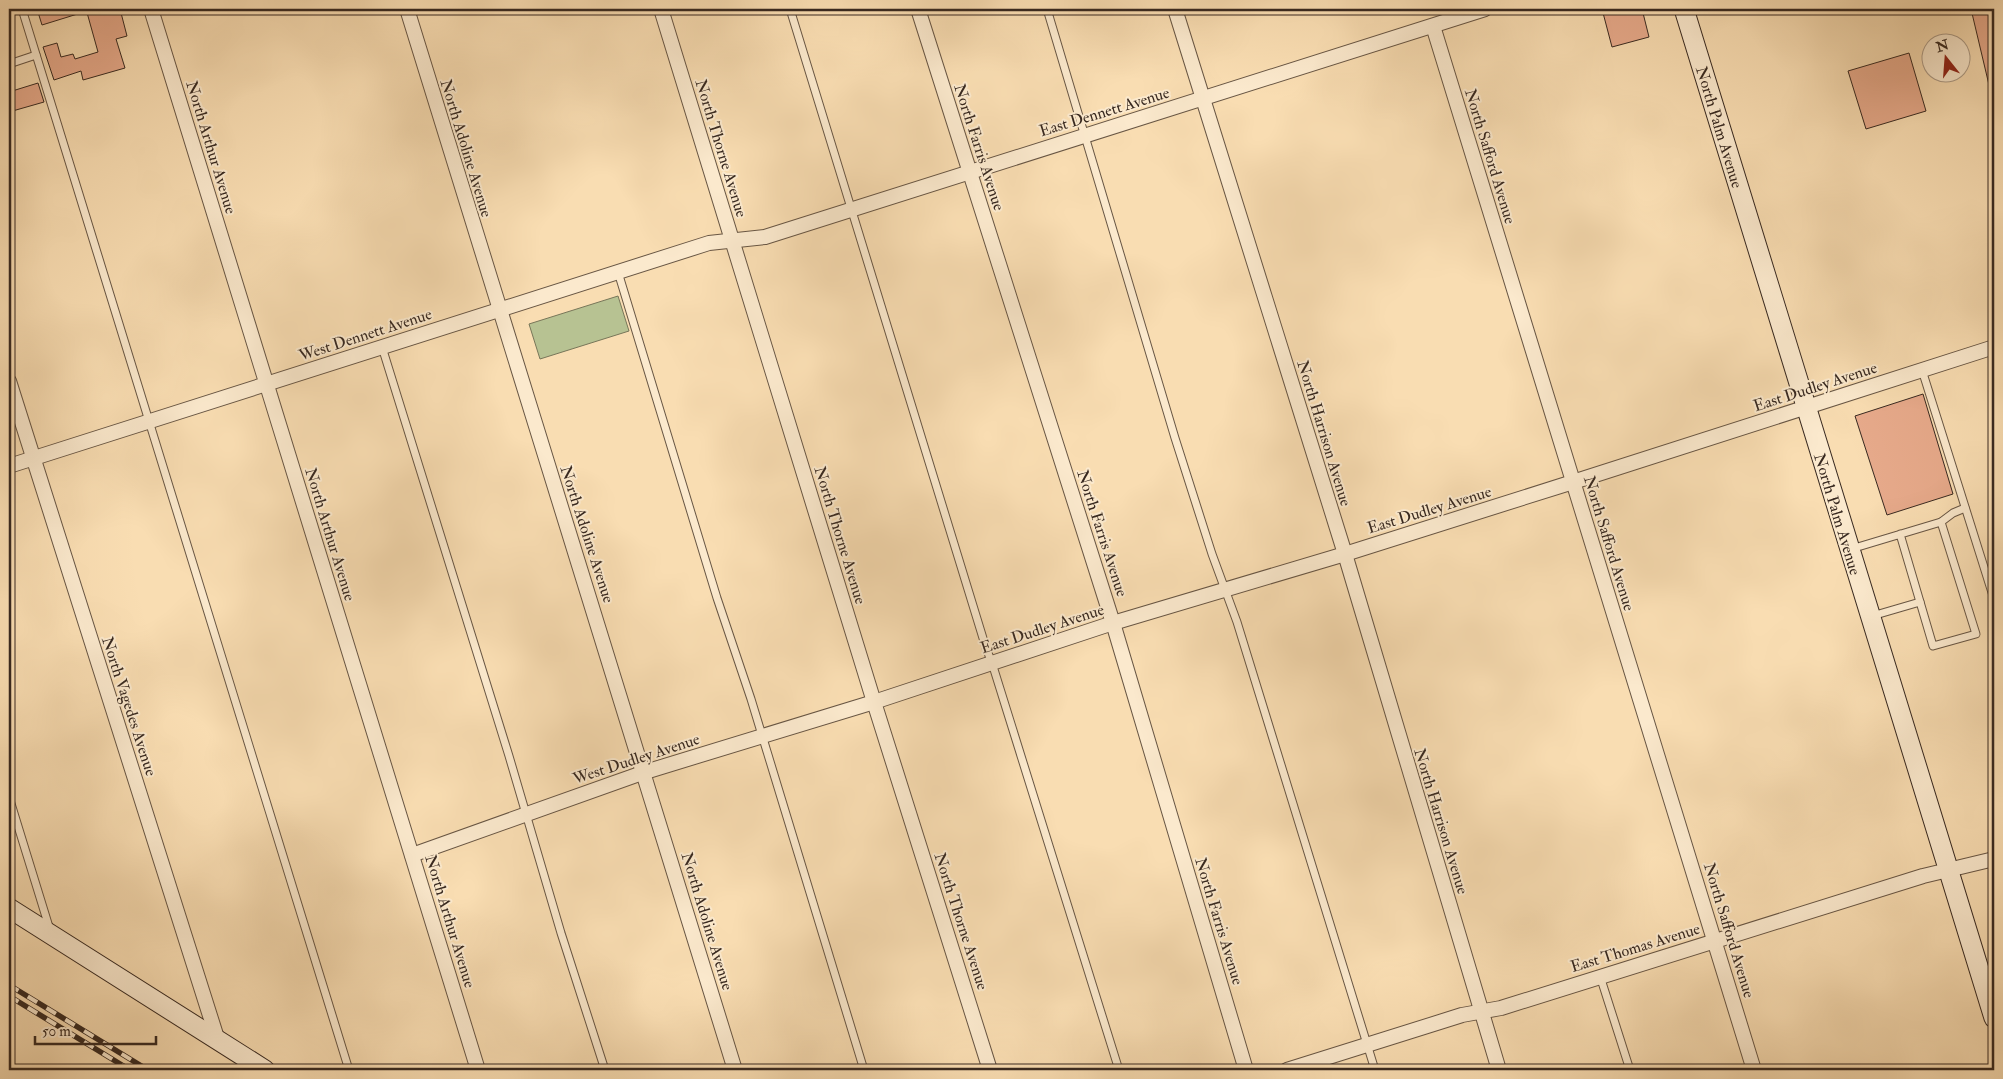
<svg xmlns="http://www.w3.org/2000/svg" width="2003" height="1079" font-family="'IM FELL Double Pica',serif">
  <style>
    .green { fill: #b7c292; stroke: #787659 }
    .building { fill: #e7aa8b; stroke: #382920 }
    .lines { fill: none; stroke-linecap: round; stroke-linejoin: round }
    .lane-casing { stroke: #685644; stroke-width: 9 }
    .street-casing { stroke: #685644; stroke-width: 16 }
    .secondary-casing { stroke: #382920; stroke-width: 21 }
    .lane { stroke: #fbe9cd; stroke-width: 7 }
    .street { stroke: #fbe9cd; stroke-width: 14 }
    .secondary { stroke: #fbe9cd; stroke-width: 19 }
    .rail-casing { stroke: #382920; stroke-width: 5.5 }
    .rail { stroke: #fbe9cd; stroke-width: 4; stroke-dasharray: 11; stroke-linecap: butt }
    .labels { text-anchor: middle; stroke-width: 4; stroke-linejoin: round; paint-order: stroke }
    .street-label { font-size: 16px; fill: #382920; stroke: #fbe9cd }
  </style>
  <rect width="100%" height="100%" fill="#f9ddb2"/>
  <filter id="stains"><feTurbulence type="fractalNoise" baseFrequency=".004" numOctaves="4"/><feColorMatrix values="0 0 0 0 .2 0 0 0 0 .09 0 0 0 0 .02 0 0 0 .5 -.17"/></filter>
  <radialGradient id="worn" r=".72"><stop offset=".6" stop-color="#630" stop-opacity="0"/><stop offset="1" stop-color="#630" stop-opacity=".3"/></radialGradient>
  <path class="green" d="M618,296L629,331L540,359L529,324Z"/>
  <g class="building">
    <path d="M37,9H84V12L42,25Z"/>
    <path d="M86,9H120L127,36L116,39L125,68L83,80L81,71L54,80L43,47L57,43L61,57L73,54L75,59L98,52Z"/>
    <path d="M1602,9H1642L1649,37L1612,47Z"/>
    <path d="M1971,9H1994V85H1989Z"/>
    <path d="M1909,53L1926,111L1866,129L1848,71Z"/>
    <path d="M38,83L44,102L9,112V92Z"/>
    <path d="M1923,394L1953,494L1887,515L1855,416Z"/>
  </g>
  <g class="lines">
    <defs>
      <g id="lane">
        <path d="M22,9L349,1070"/>
        <path d="M790,9L986,648L992,663L1119,1070"/>
        <path d="M1047,9L1175,438L1212,554L1237,622L1375,1070"/>
        <path d="M9,64L36,55"/>
        <path d="M618,272L717,598L751,699L864,1070"/>
        <path d="M382,347L509,756L561,933L605,1070"/>
        <path d="M1922,370L1994,599"/>
        <path d="M1941,522L1953,513L1965,508"/>
        <path d="M1851,549C1881,540 1911,531 1941,522L1976,634L1933,646L1900,534"/>
        <path d="M1872,616L1920,602"/>
        <path d="M9,797L50,930"/>
        <path d="M1600,976L1630,1070"/>
      </g>
      <g id="street">
        <path d="M151,9L478,1070"/>
        <path d="M407,9C515,363 628,716 735,1070"/>
        <path d="M661,9L874,702L990,1070"/>
        <path d="M918,9L1113,623L1246,1070"/>
        <path d="M1175,9L1345,554L1499,1070"/>
        <path d="M1433,26L1754,1070"/>
        <path d="M9,381L218,1041"/>
        <path d="M9,466L709,243L765,237L1485,9"/>
        <path d="M412,855L645,772L874,702L1113,623L1345,554L1573,482L1994,347"/>
        <path d="M1287,1070L1462,1015L1501,1008L1923,876L1994,859"/>
      </g>
      <g id="secondary">
        <path d="M1684,9L1994,1018"/>
        <path d="M9,908L265,1070"/>
      </g>
    </defs>
    <use href="#lane" class="lane-casing"/>
    <use href="#street" class="street-casing"/>
    <use href="#secondary" class="secondary-casing"/>
    <use href="#lane" class="lane"/>
    <use href="#street" class="street"/>
    <use href="#secondary" class="secondary"/>
    <defs>
      <g id="rail">
        <path d="M9,985L148,1070"/>
        <path d="M9,996L130,1070"/>
      </g>
    </defs>
    <use href="#rail" class="rail-casing"/>
    <use href="#rail" class="rail"/>
  </g>
  <g class="labels">
    <g class="street-label">
      <text transform="translate(1104 111) rotate(-17)" y="6">East Dennett Avenue</text>
      <text transform="translate(1720 127) rotate(73)" y="6">North Palm Avenue</text>
      <text transform="translate(212 147) rotate(73)" y="6">North Arthur Avenue</text>
      <text transform="translate(980 147) rotate(72)" y="6">North Farris Avenue</text>
      <text transform="translate(467 148) rotate(73)" y="6">North Adoline Avenue</text>
      <text transform="translate(722 148) rotate(73)" y="6">North Thorne Avenue</text>
      <text transform="translate(1491 156) rotate(73)" y="6">North Safford Avenue</text>
      <text transform="translate(365 334) rotate(-18)" y="6">West Dennett Avenue</text>
      <text transform="translate(1815 386) rotate(-18)" y="6">East Dudley Avenue</text>
      <text transform="translate(1325 433) rotate(73)" y="6">North Harrison Avenue</text>
      <text transform="translate(1429 509) rotate(-17)" y="6">East Dudley Avenue</text>
      <text transform="translate(1838 514) rotate(73)" y="6">North Palm Avenue</text>
      <text transform="translate(1103 533) rotate(72)" y="6">North Farris Avenue</text>
      <text transform="translate(331 534) rotate(73)" y="6">North Arthur Avenue</text>
      <text transform="translate(588 534) rotate(72)" y="6">North Adoline Avenue</text>
      <text transform="translate(841 535) rotate(73)" y="6">North Thorne Avenue</text>
      <text transform="translate(1610 543) rotate(73)" y="6">North Safford Avenue</text>
      <text transform="translate(1042 628) rotate(-18)" y="6">East Dudley Avenue</text>
      <text transform="translate(130 706) rotate(72)" y="6">North Vagedes Avenue</text>
      <text transform="translate(636 758) rotate(-18)" y="6">West Dudley Avenue</text>
      <text transform="translate(1442 821) rotate(73)" y="6">North Harrison Avenue</text>
      <text transform="translate(451 921) rotate(73)" y="6">North Arthur Avenue</text>
      <text transform="translate(708 921) rotate(73)" y="6">North Adoline Avenue</text>
      <text transform="translate(962 921) rotate(72)" y="6">North Thorne Avenue</text>
      <text transform="translate(1220 921) rotate(73)" y="6">North Farris Avenue</text>
      <text transform="translate(1730 930) rotate(73)" y="6">North Safford Avenue</text>
      <text transform="translate(1635 947) rotate(-17)" y="6">East Thomas Avenue</text>
    </g>
  </g>
  <rect width="2003" height="1079" fill="none" stroke="#f9ddb2" stroke-width="30"/>
  <rect x="10" y="10" width="1983" height="1059" fill="none" stroke="#382920" stroke-width="2.5"/>
  <rect x="15" y="15" width="1973" height="1049" fill="none" stroke="#382920"/>
  <g transform="translate(1946 58) rotate(343)"><circle r="24" fill="#fbe9cd" stroke="#ad9c88"/>
  <path d="M0-4L9 19L0 12L-9 19Z" fill="#8f2418"/>
  <text y="-8" font-size="14" font-weight="bold" text-anchor="middle" fill="#382920">N</text>
  </g>
  <path d="M35 1036v8h121v-8" fill="none" stroke="#382920" stroke-width="2.5"/>
  <text x="42" y="1036" font-size="15" fill="#382920" stroke="#fbe9cd" stroke-width="4" paint-order="stroke">50 m</text>
  <rect width="100%" height="100%" filter="url(#stains)"/>
  <rect width="100%" height="100%" fill="url(#worn)"/>
</svg>
